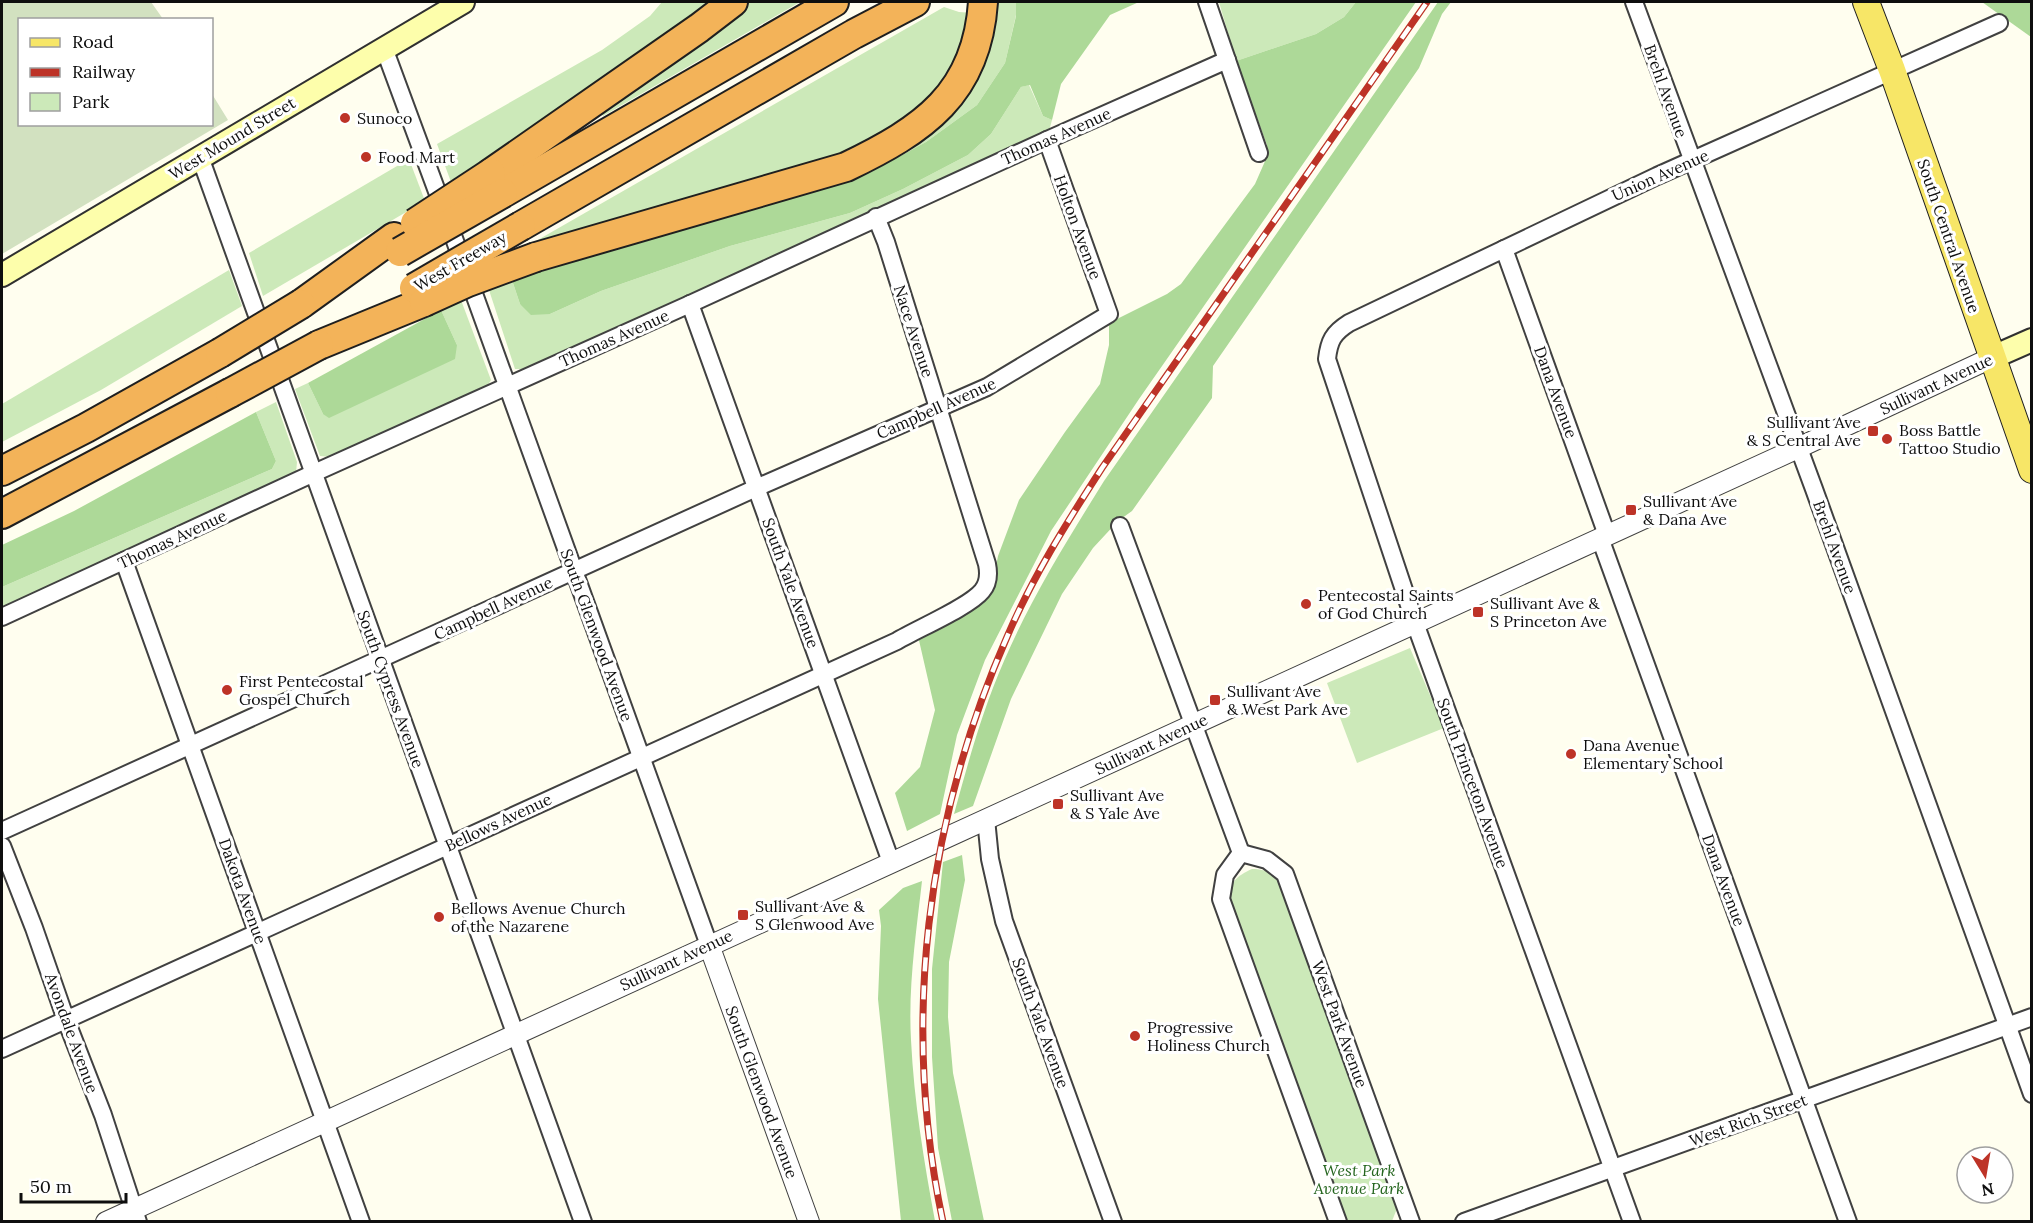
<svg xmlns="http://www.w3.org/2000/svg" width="2033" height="1223" font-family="Lora,serif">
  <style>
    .green { fill: #cce9b9 }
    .forest { fill: #add998 }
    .cemetery { fill: #d2e1c0 }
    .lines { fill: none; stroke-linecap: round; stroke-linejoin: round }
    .minor-casing { stroke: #414141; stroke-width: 20 }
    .tertiary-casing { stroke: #414141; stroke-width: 22 }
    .secondary-casing { stroke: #303030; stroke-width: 26 }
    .primary-casing { stroke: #1f1f1f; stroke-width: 28 }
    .motorway-casing { stroke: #1f1f1f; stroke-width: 32 }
    .minor { stroke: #fff; stroke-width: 16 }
    .tertiary { stroke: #fff; stroke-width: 20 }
    .secondary { stroke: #fdfeab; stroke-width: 22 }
    .primary { stroke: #f7e667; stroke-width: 26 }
    .motorway { stroke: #f3b359; stroke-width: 28 }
    .rail-casing { stroke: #bd3327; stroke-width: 7 }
    .rail { stroke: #fff; stroke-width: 4.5; stroke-dasharray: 14; stroke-linecap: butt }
    .motorway-bridge-casing { stroke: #1f1f1f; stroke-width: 32; stroke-linecap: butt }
    .motorway-bridge { stroke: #f3b359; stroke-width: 28 }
    .poi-dot { fill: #bd3327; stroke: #fff; stroke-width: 2 }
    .labels { text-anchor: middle; stroke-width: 6; stroke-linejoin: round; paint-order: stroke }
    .street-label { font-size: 16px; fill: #0e0e0e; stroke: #fff }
    .poi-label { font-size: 16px; fill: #0e0e0e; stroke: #fff; text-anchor: start }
    .park-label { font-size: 16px; font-style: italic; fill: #24651e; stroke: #fff }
  </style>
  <rect width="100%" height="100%" fill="#fffeef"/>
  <g class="green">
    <path d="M662,2H713L566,109L451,182L437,144L602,50L650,16Z"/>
    <path d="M750,2H800L603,116L599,109L729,19Z"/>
    <path d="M994,2H1016V15L1005,63L977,105L926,142L910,151C945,121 976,95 988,48C992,33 992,17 994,2Z"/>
    <path d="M1219,2H1356L1344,17L1316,34L1236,61Z"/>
    <path d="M944,7L959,12L974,13L960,61L920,114L833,164L522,249Z"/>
    <path d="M1029,85L1043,116L1052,120L1049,131L732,279L525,369H515L488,287L512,280L520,304L550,314L601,291L730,246L850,213L903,189L968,155L991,134L1021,87Z"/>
    <path d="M409,159L425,201L263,296L249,253Z"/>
    <path d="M229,270L242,306L101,390L2,442V404Z"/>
    <path d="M461,300L491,380L486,388L331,457L320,456L295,389L308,383L323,414L457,345L441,310Z"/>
    <path d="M276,402L297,462L296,473L2,611V587L272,469L276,461L256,412Z"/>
    <path d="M1410,648L1444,728L1357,763L1327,683Z"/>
    <path d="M1252,869C1264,869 1271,872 1280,880L1398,1206L1392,1221H1345L1231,907C1228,886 1232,878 1252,869Z"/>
  </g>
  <g class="forest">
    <path d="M1016,2H1139L1110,15L1061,84L1052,120L1043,116L1030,85L1021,87L991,134L968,155L903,189L850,213L730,246L601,291L550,314L531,315L520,304L512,280L618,246L834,185L871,172L926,142L977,105L1005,63L1016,16Z"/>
    <path d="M1356,2H1416L1139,399L1051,531L985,660L957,735L940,814L907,831L895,793L920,767L935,710L918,636L964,615L984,599L993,582L998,556L1019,500L1065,432L1100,384L1109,345V323L1167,294L1181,284L1255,184L1266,159L1267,145L1236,61L1316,34L1344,17Z"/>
    <path d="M1438,2H1451L1442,14L1419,68L1213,366L1212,398L1132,511L1118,521L1093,548L1062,594L1011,699L973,806L954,814C968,763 982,711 1004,661C1031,598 1068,539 1104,481Z"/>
    <path d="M1982,2H2031V37Z"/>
    <path d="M441,310L457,345L455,359L329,418L323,414L308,383Z"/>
    <path d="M256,412L276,461L272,469L2,587V545L74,511Z"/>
    <path d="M962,855L965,880L949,962L948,1017L953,1073L984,1221H952L938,1148L932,1057V969L943,862Z"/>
    <path d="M922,881C916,934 908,987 911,1040C914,1102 924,1161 935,1221H901L878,999L881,926L879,910L903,888Z"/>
  </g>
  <path class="cemetery" d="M2,2H151L163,19L20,20V124H212V94L228,120L2,254Z"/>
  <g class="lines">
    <defs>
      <g id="minor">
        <path d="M1207,2L1259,153"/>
        <path d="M1634,2L1814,489L2032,1094"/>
        <path d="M384,48L442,205L709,945"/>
        <path d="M200,157L583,1222"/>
        <path d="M1504,249L1607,535"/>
        <path d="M690,304L891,862"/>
        <path d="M1120,526L1241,853"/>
        <path d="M1600,538L1848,1222"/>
        <path d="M124,561L361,1222"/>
        <path d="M2,617L314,473L690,304L1047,140L1227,60"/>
        <path d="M986,819L990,859L1004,921L1113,1222"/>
        <path d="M2,831L756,488L987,387L1109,314L1047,140"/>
        <path d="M2,846L34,928L66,1020L103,1115L138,1222"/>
        <path d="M1241,853L1267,860L1285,874L1411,1222"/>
        <path d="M1241,853L1225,875L1221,899L1338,1222"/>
        <path d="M2,1049L897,641C917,629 969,607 982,591C989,583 989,574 987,564L886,242L876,217"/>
        <path d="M1464,1222L2032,1017"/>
        <path d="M1632,1222L1415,623L1327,359C1329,341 1333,333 1349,323L1657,176L1999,23"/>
      </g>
      <g id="tertiary">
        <path d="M709,945L809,1222"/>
        <path d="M106,1222L1798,448L1991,358"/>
      </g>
      <g id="secondary">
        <path d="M2,275L463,2"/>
        <path d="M1991,358L2032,340"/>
      </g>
      <path id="primary" d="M1866,2L1892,70L2032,470"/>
      <g id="motorway">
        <path d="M491,173L699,28L733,2"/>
        <path d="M503,193L834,2"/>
        <path d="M521,226L854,34L915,2"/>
        <path d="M536,257L846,167C923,130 977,94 983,2"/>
        <path d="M301,304L394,237"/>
        <path d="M319,345L424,302"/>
        <path d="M2,471L86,428L220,353"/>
        <path d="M2,514L230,393"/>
      </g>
    </defs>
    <use href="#minor" class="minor-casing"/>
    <use href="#tertiary" class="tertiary-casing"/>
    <use href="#secondary" class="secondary-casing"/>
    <use href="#primary" class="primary-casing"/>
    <use href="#motorway" class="motorway-casing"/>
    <use href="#minor" class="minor"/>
    <use href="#tertiary" class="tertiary"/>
    <use href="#secondary" class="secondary"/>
    <use href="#primary" class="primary"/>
    <use href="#motorway" class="motorway"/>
    <defs>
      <path id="rail" d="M943,1222C901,1024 926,821 1007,637C1032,578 1067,522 1102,468L1427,2"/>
    </defs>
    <use href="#rail" class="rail-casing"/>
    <use href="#rail" class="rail"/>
    <defs>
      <g id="motorway-bridge">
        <path d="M415,223L491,173"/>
        <path d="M400,252L503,193"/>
        <path d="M414,288L521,226"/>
        <path d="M424,302L468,282L536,257"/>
        <path d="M220,353L301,304"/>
        <path d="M230,393L319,345"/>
      </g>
    </defs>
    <use href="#motorway-bridge" class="motorway-bridge-casing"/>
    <use href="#motorway-bridge" class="motorway-bridge"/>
  </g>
  <g class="poi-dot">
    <circle cx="345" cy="118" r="6"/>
    <circle cx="366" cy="157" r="6"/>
    <rect x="1867" y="425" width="12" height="12" rx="3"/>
    <circle cx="1887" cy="439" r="6"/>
    <rect x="1625" y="504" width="12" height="12" rx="3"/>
    <circle cx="1306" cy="604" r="6"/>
    <rect x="1472" y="606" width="12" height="12" rx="3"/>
    <circle cx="227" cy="690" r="6"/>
    <rect x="1209" y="694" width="12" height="12" rx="3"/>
    <circle cx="1571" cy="754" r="6"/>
    <rect x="1052" y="798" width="12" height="12" rx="3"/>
    <rect x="737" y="909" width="12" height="12" rx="3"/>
    <circle cx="439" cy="917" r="6"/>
    <circle cx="1135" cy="1036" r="6"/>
  </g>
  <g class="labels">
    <g class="street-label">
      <text transform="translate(1666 91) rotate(70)" y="6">Brehl Avenue</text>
      <text transform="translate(1056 136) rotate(-24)" y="6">Thomas Avenue</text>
      <text transform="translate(232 138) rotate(-31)" y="6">West Mound Street</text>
      <text transform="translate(1660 175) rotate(-24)" y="6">Union Avenue</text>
      <text transform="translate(1078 227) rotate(70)" y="6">Holton Avenue</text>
      <text transform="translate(1949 236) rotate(71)" y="6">South Central Avenue</text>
      <text transform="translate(460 261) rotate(-30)" y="6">West Freeway</text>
      <text transform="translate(914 331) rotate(72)" y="6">Nace Avenue</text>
      <text transform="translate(614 338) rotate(-24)" y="6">Thomas Avenue</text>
      <text transform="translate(1936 384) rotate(-25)" y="6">Sullivant Avenue</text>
      <text transform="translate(1556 392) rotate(70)" y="6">Dana Avenue</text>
      <text transform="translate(936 408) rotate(-24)" y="6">Campbell Avenue</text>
      <text transform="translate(172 539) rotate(-25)" y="6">Thomas Avenue</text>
      <text transform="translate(1835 547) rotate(70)" y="6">Brehl Avenue</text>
      <text transform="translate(791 583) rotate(70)" y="6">South Yale Avenue</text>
      <text transform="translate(493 608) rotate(-25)" y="6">Campbell Avenue</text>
      <text transform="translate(597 635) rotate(70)" y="6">South Glenwood Avenue</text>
      <text transform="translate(391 689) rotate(70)" y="6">South Cypress Avenue</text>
      <text transform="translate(1151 744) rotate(-25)" y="6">Sullivant Avenue</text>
      <text transform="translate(1473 783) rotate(70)" y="6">South Princeton Avenue</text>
      <text transform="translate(498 822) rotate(-25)" y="6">Bellows Avenue</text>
      <text transform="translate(1724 880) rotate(70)" y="6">Dana Avenue</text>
      <text transform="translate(243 891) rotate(70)" y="6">Dakota Avenue</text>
      <text transform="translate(676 960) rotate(-25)" y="6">Sullivant Avenue</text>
      <text transform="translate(1041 1023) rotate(70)" y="6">South Yale Avenue</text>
      <text transform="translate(1340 1024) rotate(70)" y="6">West Park Avenue</text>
      <text transform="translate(72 1033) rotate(70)" y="6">Avondale Avenue</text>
      <text transform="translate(762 1092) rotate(70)" y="6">South Glenwood Avenue</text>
      <text transform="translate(1748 1120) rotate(-20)" y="6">West Rich Street</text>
    </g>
    <g class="poi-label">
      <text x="357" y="124">Sunoco</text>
      <text x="378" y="163">Food Mart</text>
      <text x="1861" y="428" text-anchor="end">Sullivant Ave<tspan x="1861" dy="18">&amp; S Central Ave</tspan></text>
      <text x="1899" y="436">Boss Battle<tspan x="1899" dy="18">Tattoo Studio</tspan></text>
      <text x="1643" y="507">Sullivant Ave<tspan x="1643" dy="18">&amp; Dana Ave</tspan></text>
      <text x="1318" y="601">Pentecostal Saints<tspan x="1318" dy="18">of God Church</tspan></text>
      <text x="1490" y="609">Sullivant Ave &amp;<tspan x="1490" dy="18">S Princeton Ave</tspan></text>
      <text x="239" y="687">First Pentecostal<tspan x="239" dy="18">Gospel Church</tspan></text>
      <text x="1227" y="697">Sullivant Ave<tspan x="1227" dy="18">&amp; West Park Ave</tspan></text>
      <text x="1583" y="751">Dana Avenue<tspan x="1583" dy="18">Elementary School</tspan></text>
      <text x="1070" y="801">Sullivant Ave<tspan x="1070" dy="18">&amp; S Yale Ave</tspan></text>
      <text x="755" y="912">Sullivant Ave &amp;<tspan x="755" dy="18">S Glenwood Ave</tspan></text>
      <text x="451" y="914">Bellows Avenue Church<tspan x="451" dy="18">of the Nazarene</tspan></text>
      <text x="1147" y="1033">Progressive<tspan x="1147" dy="18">Holiness Church</tspan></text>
    </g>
    <g class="park-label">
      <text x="1359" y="1176">West Park<tspan x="1359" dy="18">Avenue Park</tspan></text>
    </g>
  </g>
  <rect width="2033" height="1223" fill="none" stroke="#0e0e0e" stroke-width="6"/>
  <rect x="18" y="18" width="195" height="108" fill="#ffffff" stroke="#9f9f9f" stroke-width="1.5"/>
  <rect x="30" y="38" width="30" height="9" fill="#f7e667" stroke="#9f9f9f" stroke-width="1.5"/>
  <text x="72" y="48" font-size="18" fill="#0e0e0e">Road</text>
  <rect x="30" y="68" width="30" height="9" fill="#bd3327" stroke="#9f9f9f" stroke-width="1.5"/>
  <text x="72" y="78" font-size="18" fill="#0e0e0e">Railway</text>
  <rect x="30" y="93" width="30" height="18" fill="#cce9b9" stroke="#9f9f9f" stroke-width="1.5"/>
  <text x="72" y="108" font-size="18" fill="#0e0e0e">Park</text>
  <g transform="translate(1985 1175) rotate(169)"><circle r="28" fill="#ffffff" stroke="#9f9f9f" stroke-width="1.5"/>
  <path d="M0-4.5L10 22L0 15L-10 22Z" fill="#bd3327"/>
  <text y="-9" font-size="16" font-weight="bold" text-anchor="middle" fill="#0e0e0e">N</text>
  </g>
  <path d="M21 1193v9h105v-9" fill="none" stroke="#0e0e0e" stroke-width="3"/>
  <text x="30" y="1193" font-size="18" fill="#0e0e0e" stroke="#ffffff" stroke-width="4.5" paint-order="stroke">50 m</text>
</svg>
